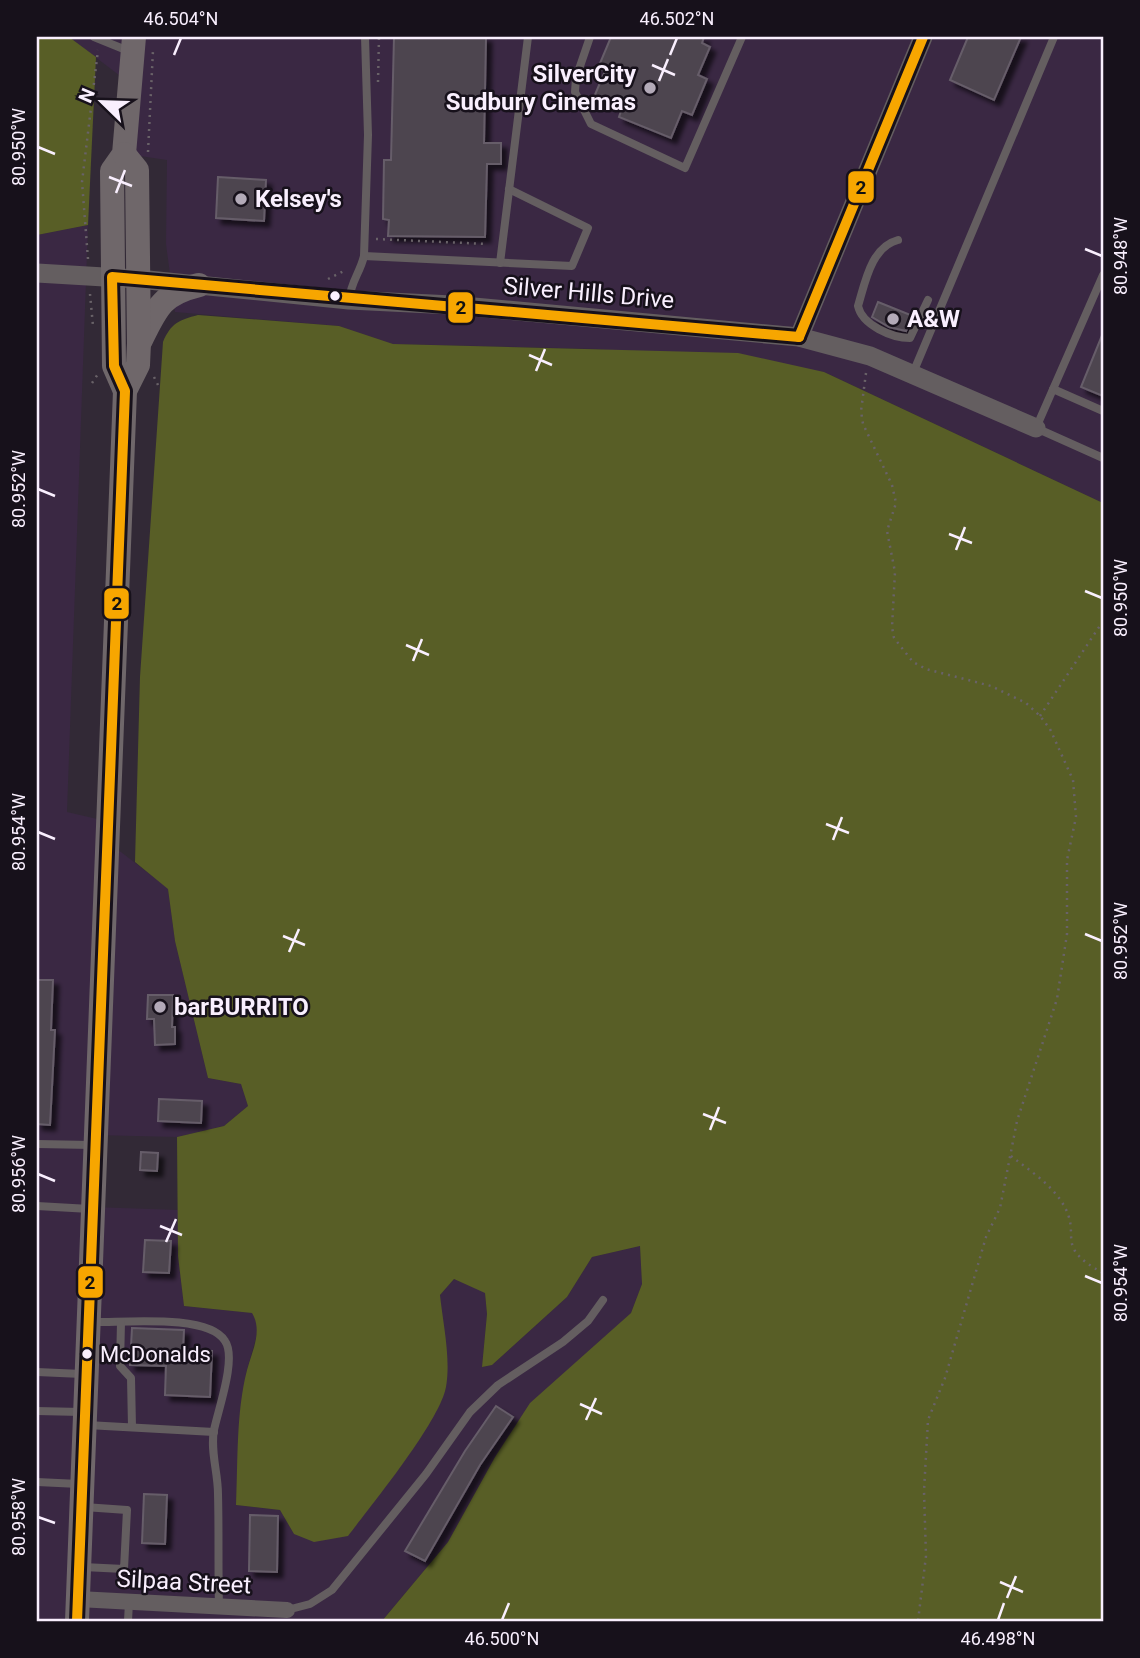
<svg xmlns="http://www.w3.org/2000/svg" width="1140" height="1658" font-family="Roboto,sans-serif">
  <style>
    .built { fill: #3a2843 }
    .forest { fill: #585e26 }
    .building { fill: #4d454f; stroke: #665d69; stroke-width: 2; filter: url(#shadow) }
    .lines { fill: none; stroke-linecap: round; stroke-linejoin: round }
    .path { stroke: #696268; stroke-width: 2.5; stroke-dasharray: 2 5; stroke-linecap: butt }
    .service { stroke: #645e60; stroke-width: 8 }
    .minor { stroke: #645e60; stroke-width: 16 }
    .tertiary { stroke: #645e60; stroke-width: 19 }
    .primary { stroke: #6f676a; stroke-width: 24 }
    .bus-1-casing { stroke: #17111b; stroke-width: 16 }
    .bus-1 { stroke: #f7a600; stroke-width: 10 }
    .ticks { fill: none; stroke: #f9effe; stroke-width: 2.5 }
    .poi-dot { fill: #b3aab8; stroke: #17111b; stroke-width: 2.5 }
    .bus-dot { fill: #f9effe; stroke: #17111b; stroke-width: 2.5 }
    .labels { text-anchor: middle; stroke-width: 5; stroke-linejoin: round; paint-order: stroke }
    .bus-label { font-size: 22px; fill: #f9effe; stroke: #17111b; text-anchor: start }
    .poi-label { font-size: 24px; font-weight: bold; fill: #f9effe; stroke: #17111b; text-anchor: start }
    .street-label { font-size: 24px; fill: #f9effe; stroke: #17111b }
    .line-badge { stroke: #17111b; stroke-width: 2.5 }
    .pale-badge-label { font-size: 19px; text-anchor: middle; font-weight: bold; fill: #111 }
    .neatline { fill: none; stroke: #f9effe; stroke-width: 2.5 }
    .ticks-label { font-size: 18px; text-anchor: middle; fill: #f9effe }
  </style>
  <defs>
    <filter id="shadow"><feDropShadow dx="5.5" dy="5.5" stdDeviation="2" flood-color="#0009"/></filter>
  </defs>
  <rect width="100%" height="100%" fill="#322936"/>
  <g class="built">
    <path d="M69,37H1103V503L824,372L598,349L393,344L339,326L175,312L166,244L167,160L133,155L132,85Z"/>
    <path d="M88,225L67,812L106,821L117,849L168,888L175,941L208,1078L241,1084L248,1106L224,1126L177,1137L94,1135L92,1207L179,1210L178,1256L184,1306L253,1313L257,1321L258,1331L246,1373L236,1505L280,1510L294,1534L437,1409L446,1388L440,1295L454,1279L485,1292L487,1314L482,1367L492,1365L567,1297L592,1257L640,1246L642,1284L631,1313L585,1357L495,1457L448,1542L382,1621H37V235Z"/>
  </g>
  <g class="forest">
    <path d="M37,37H69L96,57L88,225L37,235Z"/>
    <path d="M198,315L339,326L393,344L738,353L824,372L1103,503V1621H382L448,1542L495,1457L530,1403L631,1313L642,1284L640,1246L592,1257L567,1297L492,1365L482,1367L487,1314L485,1293L454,1279L440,1295C443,1324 451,1358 446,1387C440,1421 371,1506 348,1536L314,1542L294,1534L280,1510L236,1505C238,1461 236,1413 247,1370C252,1351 263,1331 252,1313L184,1306L178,1256L177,1137L224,1126L248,1106L241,1084L208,1078L175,941L168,889L135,862L140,677L163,342C171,323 179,320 198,315Z"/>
  </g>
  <g class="building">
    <path d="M394,37H486L484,143H501V164H487L485,237L388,236L389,220L383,219L384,160H391Z"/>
    <path d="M611,37H704L702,43L710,47L698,75L707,79L692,115L682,111L671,138L619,117L622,108L594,97L605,71L598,68Z"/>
    <path d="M968,37H1021L994,100L950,80Z"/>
    <path d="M218,177L266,180L264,221L216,218Z"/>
    <path d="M878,302L913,316L906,331L889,327L872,317Z"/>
    <path d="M1103,333V396L1081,387Z"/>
    <path d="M37,980H53L51,1030H55L50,1125L37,1124Z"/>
    <path d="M148,995H173L172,1027H175V1044L155,1045L154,1019H147Z"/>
    <path d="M159,1099L202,1101L201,1123L158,1121Z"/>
    <path d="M141,1152L158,1153L157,1171L140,1170Z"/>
    <path d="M145,1240L171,1241L169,1273L143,1272Z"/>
    <path d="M132,1328L184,1330L183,1350L212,1351L210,1397L165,1395L166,1366L130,1365Z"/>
    <path d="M496,1406L513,1417L480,1465L425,1561L405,1551L465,1451Z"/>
    <path d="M144,1494L167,1495L165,1544L142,1543Z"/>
    <path d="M250,1515L278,1516L277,1572L249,1571Z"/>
  </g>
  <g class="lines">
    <g class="path">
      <path d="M378,82L379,37"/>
      <path d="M148,152L153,50"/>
      <path d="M376,239L487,244"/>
      <path d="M88,259L82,182L98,50"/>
      <path d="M328,279L346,270"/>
      <path d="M90,294L93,326"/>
      <path d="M866,373L861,411L863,424L892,485L896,503L887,531L895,572L892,627L894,638L913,662L926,669L991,686L1026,703L1040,716L1050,729L1073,780L1076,817L1067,860V934L1057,999L1017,1121L1000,1208L986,1237L945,1378L928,1420L924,1491L926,1556L918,1621"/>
      <path d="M154,377L159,387"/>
      <path d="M92,383L98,374"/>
      <path d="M1040,716L1103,621"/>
      <path d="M1011,1156C1029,1170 1051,1184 1063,1204C1083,1237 1052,1245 1103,1273"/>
    </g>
    <g class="service">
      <path d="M94,37L131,52"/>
      <path d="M590,37L576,78L575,92L591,124L685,168L742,37"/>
      <path d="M898,240C871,247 865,283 858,306C862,325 892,338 910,338L928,300"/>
      <path d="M364,256L572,266L588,228L509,189"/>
      <path d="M500,263L528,37"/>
      <path d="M1103,275L1036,428L1103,458"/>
      <path d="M349,300C351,281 360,273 364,256L368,135L365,37"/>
      <path d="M913,373L1054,37"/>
      <path d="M1053,389L1103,411"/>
      <path d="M37,1144L92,1145"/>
      <path d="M37,1206L90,1209"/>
      <path d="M91,1322C120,1323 208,1313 225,1341C237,1358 218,1410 214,1430C210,1451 218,1472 218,1494C219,1531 218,1569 219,1607"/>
      <path d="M121,1322L120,1366L131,1378L132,1427"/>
      <path d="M37,1372L82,1374"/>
      <path d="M37,1411L81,1412"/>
      <path d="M87,1425L214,1432"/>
      <path d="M37,1482L79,1484"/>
      <path d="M83,1567L124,1569L127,1510L84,1507"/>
      <path d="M287,1610L310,1604L332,1590L426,1474L470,1412L498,1385L563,1342L588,1321L603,1300"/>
      <path d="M128,1621L129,1602"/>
    </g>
    <path class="minor" d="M78,1599L287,1610"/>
    <g class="tertiary">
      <path d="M37,273L138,279L349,300L452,305L799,337L870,356L1036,428"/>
      <path d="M799,337L923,37"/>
    </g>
    <g class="primary">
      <path d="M141,340C157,307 162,294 199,285"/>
      <path d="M125,391L114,366L112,171L124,154L134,37"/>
      <path d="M77,1621L125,391L138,365L139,343L137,170L124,154"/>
    </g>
    <defs>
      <g id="bus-1">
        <path d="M799,337L923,37"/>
        <path d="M77,1621L125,391L114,366L112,277L799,337"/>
      </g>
    </defs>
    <use href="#bus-1" class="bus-1-casing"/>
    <use href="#bus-1" class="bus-1"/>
  </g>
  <path class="ticks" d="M174,55L181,38M670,55L677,38M652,65L675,75M659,81L668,59M38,147L55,154M109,177L132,186M116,193L125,170M1085,249L1102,256M529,355L552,365M536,371L545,349M38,489L55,496M949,534L972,543M956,550L965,527M1085,591L1102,598M406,645L429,655M413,661L422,639M826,824L849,833M38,832L55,839M833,840L842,817M1085,934L1102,941M283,936L305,945M289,952L299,929M703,1114L726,1123M710,1130L719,1107M38,1174L55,1181M160,1226L182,1235M166,1242L176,1219M1085,1276L1102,1283M580,1404L602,1414M586,1420L596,1398M38,1517L55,1523M1000,1582L1023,1592M1007,1598L1016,1576M502,1620L509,1603M998,1620L1004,1603"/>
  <g class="poi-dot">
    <circle cx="650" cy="88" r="7"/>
    <circle cx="241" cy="199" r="7"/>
    <circle cx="893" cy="319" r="7"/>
    <circle cx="160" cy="1007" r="7"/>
  </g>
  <g class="bus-dot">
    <circle cx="335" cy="296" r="6"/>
    <circle cx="87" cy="1354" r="6"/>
  </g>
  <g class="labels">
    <g class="bus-label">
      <text x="100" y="1362">McDonalds</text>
    </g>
    <g class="poi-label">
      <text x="636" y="82" text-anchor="end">SilverCity<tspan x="636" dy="28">Sudbury Cinemas</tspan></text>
      <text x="255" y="207">Kelsey's</text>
      <text x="907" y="327">A&amp;W</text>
      <text x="174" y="1015">barBURRITO</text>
    </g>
    <g class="street-label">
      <text transform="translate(589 293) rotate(5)" y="8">Silver Hills Drive</text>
      <text transform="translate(184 1582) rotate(3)" y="8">Silpaa Street</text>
    </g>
  </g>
  <g class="line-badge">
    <rect x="847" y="170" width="28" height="34" rx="7" fill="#f7a600"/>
    <rect x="447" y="291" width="27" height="33" rx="7" fill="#f7a600"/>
    <rect x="103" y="587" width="27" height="33" rx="7" fill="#f7a600"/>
    <rect x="77" y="1265" width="27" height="34" rx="7" fill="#f7a600"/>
  </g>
  <g class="pale-badge-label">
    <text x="861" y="194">2</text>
    <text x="461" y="314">2</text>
    <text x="117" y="610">2</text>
    <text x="90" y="1289">2</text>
  </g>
  <rect width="1140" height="1658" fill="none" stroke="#17111b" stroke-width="77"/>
  <g transform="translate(102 102) rotate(293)" stroke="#17111b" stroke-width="5" paint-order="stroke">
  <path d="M0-5L12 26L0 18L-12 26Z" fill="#f9effe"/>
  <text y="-10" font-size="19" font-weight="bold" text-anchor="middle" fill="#f9effe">N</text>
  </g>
  <rect x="38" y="38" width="1064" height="1582" class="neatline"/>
  <g class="ticks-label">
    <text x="181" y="25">46.504°N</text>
    <text x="677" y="25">46.502°N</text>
    <text transform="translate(19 147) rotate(-90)" y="6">80.950°W</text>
    <text transform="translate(1121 256) rotate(-90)" y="6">80.948°W</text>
    <text transform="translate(19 489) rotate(-90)" y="6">80.952°W</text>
    <text transform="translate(1121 598) rotate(-90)" y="6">80.950°W</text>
    <text transform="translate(19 832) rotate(-90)" y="6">80.954°W</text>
    <text transform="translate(1121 941) rotate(-90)" y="6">80.952°W</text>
    <text transform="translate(19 1174) rotate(-90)" y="6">80.956°W</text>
    <text transform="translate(1121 1283) rotate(-90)" y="6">80.954°W</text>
    <text transform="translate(19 1517) rotate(-90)" y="6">80.958°W</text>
    <text x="502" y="1645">46.500°N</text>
    <text x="998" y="1645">46.498°N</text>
  </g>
</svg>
